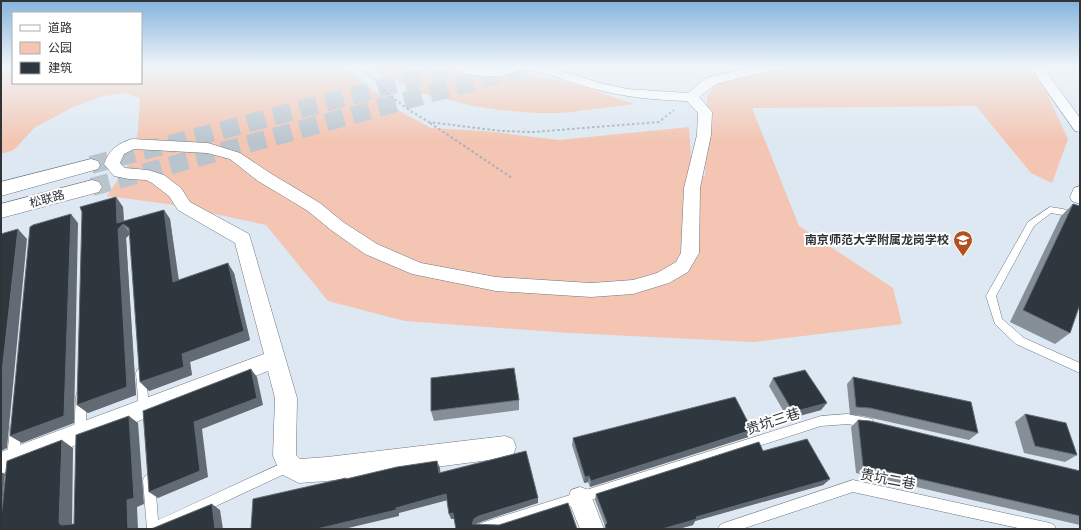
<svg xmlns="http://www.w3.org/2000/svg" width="1081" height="530" font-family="'Fira Sans','Noto Sans SC',sans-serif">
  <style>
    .green { fill: #f3c5b2 }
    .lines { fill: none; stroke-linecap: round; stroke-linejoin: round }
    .secondary-tunnel { stroke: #bac4cd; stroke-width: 18; stroke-dasharray: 18 9; stroke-linecap: butt }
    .lane-casing { stroke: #6d7780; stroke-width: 1 }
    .street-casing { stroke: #6d7780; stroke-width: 1 }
    .secondary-casing { stroke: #6d7780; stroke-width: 1 }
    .path { stroke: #a7b0b8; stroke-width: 2; stroke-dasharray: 2.5 2.5; stroke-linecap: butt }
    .lane { fill: #fff; fill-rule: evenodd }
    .street { fill: #fff; fill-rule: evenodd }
    .secondary { fill: #fff; fill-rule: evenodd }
    .wall { fill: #868f98 }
    .shaded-wall { fill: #626b74 }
    .building { fill: #2e363e; stroke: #626b74 }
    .labels { text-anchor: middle; stroke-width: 4; stroke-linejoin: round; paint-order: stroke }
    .street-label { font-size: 12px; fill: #303437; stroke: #fff }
    .poi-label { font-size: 12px; font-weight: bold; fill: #303437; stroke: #fff; text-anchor: end }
    .near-street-label { font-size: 14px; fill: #303437; stroke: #fff }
  </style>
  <rect width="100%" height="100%" fill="#dde8f2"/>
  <g class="green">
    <path d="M1,67H13V83H141V67H344L401,112L431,128L484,131L559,140L689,127L692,173L705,176L707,96C710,93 712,88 715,86C733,75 770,71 792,67H1027L1046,92L1068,139L1052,183L1031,173L976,106L752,108L799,226L893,288L902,324L754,342L570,333L405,321L328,301L266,225L168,204L107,196L133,157L138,130L140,98L125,93L104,96L73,107L34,128L14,150L1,154Z"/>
    <path d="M367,67H511L516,74L515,76C556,74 596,92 634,104L563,113H534L499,110L474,106L420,93Z"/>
  </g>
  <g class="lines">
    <g class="secondary-tunnel">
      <path d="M91,165L460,67"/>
      <path d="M92,187L527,67"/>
    </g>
    <defs>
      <g id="lane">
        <path d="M1050,207L1063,209L1080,216V222L1062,215L1051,213L1034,226L996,296L1002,319L1024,338L1080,363V373L1016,344L995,324L986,296L1028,222Z"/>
        <path d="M141,368L145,370L146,373L149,410L148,414L144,415L140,414L139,410L136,373L137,370Z"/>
        <path d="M81,391L85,393L86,396V433L84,437L80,438L76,437L74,433L76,396L77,393Z"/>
        <path d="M848,414L872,419L874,423L872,427L868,428L848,424L821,426L500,529H475L477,525L481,523L821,416Z"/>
        <path d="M16,422L20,423L22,427L19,458L17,462L13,464L9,462L7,458L10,427L12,423Z"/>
        <path d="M289,460L293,462L295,466L293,470L167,529H147L143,480L145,476L149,474L153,476L155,480L158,520Z"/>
        <path d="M853,480L1050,523L1054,525L1056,529H1022L853,492L742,529H718L720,525L724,523Z"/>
      </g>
      <g id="street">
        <path d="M453,67L489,69L548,67L600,83L627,89L688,93L706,78L751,67H774L773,70L716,84L699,97L712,112L711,135L700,188L699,253L688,272L669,283L633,294L591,297L496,291L412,274L365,254L331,230L308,211L258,181L230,159L207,153L134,149L124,154L120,163L125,168L148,170L164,175L181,188L190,202L249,234L297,398L296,455L300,459L327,457L505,436L513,439L516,447L513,455L505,458L327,481L299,483L281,474L273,456L275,398L268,371L1,474V452L264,354L235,243L178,210L169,196L152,183L146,180L129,179L114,176L104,164C109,150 118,143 132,139L208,143L240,153L270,173L320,203L343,222L377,244L421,263L496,277L591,283L633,280L657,273L676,262L681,253L684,188L697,135L698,113L687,101C654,100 623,97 591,88C575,84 537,69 523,70C517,70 511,74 506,75C494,77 460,77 453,67Z"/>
        <path d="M1030,67H1043L1080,118V132L1075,131Z"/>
        <path d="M1080,186V204L1072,201L1070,197L1074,188Z"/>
        <path d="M580,487L589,490L604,529H580L568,499L571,490Z"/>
      </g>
      <g id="secondary">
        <path d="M91,159L98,161L100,165L98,169L1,196V182Z"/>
        <path d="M92,180L99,182L102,187L99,192L1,218V204Z"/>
      </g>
    </defs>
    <use href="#lane" class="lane-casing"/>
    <use href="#street" class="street-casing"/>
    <use href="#secondary" class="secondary-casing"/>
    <g class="path">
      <path d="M357,67L370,75L389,95L409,110L429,122L501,131L533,132L659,122L674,110"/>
      <path d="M430,123L512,178"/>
    </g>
    <use href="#lane" class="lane"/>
    <use href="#street" class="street"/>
    <use href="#secondary" class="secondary"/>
  </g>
  <g class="wall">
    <path d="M116,197L123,207L124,221L164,210L170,219L179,280L234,273L250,340L190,362L192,375L149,391L130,234L126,238L136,395L88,413L77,405Z"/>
    <path d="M1073,204L1070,333L1055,344L1010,322L1061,216Z"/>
    <path d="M853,377L978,433L969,440L863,416L850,415L847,384Z"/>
    <path d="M773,378L821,410L788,419L769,386Z"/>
    <path d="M519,400V410L434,421L431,411Z"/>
    <path d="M1025,414L1077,455L1065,462L1024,453L1015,422Z"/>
    <path d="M858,420L1080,471V525L856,473L851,427Z"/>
    <path d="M748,437L590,487L588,482L584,483L572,445L573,438Z"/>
    <path d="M763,451L830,479L823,485L695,521L693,525L678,529H604L605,526L595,500L596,494Z"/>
  </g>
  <g class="shaded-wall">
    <path d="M116,197L123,207L124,225L123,224L130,234L126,238L136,395L88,413L77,405L117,223Z"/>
    <path d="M164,210L170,219L180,291L173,282Z"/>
    <path d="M71,214L78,223L74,423L22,443L10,436Z"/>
    <path d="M18,229L27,239L7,448L1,451V381Z"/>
    <path d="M228,263L234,273L250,340L190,362L192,375L149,391L140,382L182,354Z"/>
    <path d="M251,369L257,377L263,405L202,429L208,477L158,498L149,492L194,422Z"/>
    <path d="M827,403L821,410L788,419L793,412Z"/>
    <path d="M129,416L138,423L144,504L137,507L138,529H128L127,500Z"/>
    <path d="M752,430L748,437L590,487L591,481Z"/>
    <path d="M62,440L73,448L72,529L61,525L59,523Z"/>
    <path d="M437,461L440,468L441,479L439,473Z"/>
    <path d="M1,472L5,474L1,517Z"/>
    <path d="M589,476L588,482L584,483L585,477Z"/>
    <path d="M830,479L823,485L695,521L693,525L678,529H662L696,517Z"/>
    <path d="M446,494L448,500L399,513V516L344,529H317Z"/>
    <path d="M538,498V503L481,522L476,524H472L474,519L479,516Z"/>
    <path d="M212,504L220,510L223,529H215Z"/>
    <path d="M453,513L455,519H451L449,514Z"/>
  </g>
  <g class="building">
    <path d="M116,197L117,223L164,210L173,282L228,263L244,331L182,354L184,367L140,382L129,228L123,224L118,229L127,387L77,405L82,212L80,207Z"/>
    <path d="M1073,204L1080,206V304L1070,333L1023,310Z"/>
    <path d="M71,214L64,416L10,436L30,227L33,225Z"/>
    <path d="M18,229L1,381V234Z"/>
    <path d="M514,368L519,400L431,411V378Z"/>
    <path d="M251,369L257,398L194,422L200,471L149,492L143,411Z"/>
    <path d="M805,370L827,403L793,412L773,378Z"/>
    <path d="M853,377L971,402L978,433L870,408L856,407Z"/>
    <path d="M735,397L752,430L591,481L589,476L585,477L573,438Z"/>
    <path d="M1025,414L1066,423L1077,455L1035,446Z"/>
    <path d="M129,416L134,498L127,500L128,529H1V519L7,461L62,440L59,523L61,525L74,524L76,435Z"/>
    <path d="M858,420L870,421L1080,471V516L863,466Z"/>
    <path d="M807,439L830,479L696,517L697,519L662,529H606L605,525L607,523L596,494L759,442L763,451Z"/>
    <path d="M526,451L538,498L479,516L474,519L472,524L499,525L568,503L577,529H456L453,513L449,514L446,494L396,508V510L317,529H251L253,499L346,478V479L397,467L437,461L439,473Z"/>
    <path d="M212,504L215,529H151Z"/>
  </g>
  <linearGradient id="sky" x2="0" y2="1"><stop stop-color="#84b3de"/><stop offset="0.47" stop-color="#f0f5f9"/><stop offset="1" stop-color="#f0f5f9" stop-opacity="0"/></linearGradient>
  <rect width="1081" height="142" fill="url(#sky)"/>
  <defs>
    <symbol id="school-pin" viewBox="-11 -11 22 30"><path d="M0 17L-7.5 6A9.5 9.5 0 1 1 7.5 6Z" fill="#b4501e" stroke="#fff"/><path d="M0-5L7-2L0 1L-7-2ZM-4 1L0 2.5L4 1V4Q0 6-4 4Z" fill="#fff"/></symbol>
  </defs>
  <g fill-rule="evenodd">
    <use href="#school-pin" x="952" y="229" width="22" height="30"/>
  </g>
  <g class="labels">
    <g class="street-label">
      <text transform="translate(47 199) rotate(-15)" y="4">松联路</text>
    </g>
    <g class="poi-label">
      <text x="949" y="244">南京师范大学附属龙岗学校</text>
    </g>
    <g class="near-street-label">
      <text transform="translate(773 421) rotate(-18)" y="5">贵坑三巷</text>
      <text transform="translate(888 479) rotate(11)" y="5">贵坑二巷</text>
    </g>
  </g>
  <rect width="1081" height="530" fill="none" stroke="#303437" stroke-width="4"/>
  <rect x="12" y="12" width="130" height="72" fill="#ffffff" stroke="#acaeaf"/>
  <rect x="20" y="25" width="20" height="6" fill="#ffffff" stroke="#acaeaf"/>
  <text x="48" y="32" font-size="12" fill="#303437">道路</text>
  <rect x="20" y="42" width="20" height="12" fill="#f3c5b2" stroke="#acaeaf"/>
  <text x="48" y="52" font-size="12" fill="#303437">公园</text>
  <rect x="20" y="62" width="20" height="12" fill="#2e363e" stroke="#acaeaf"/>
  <text x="48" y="72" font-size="12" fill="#303437">建筑</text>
</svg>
